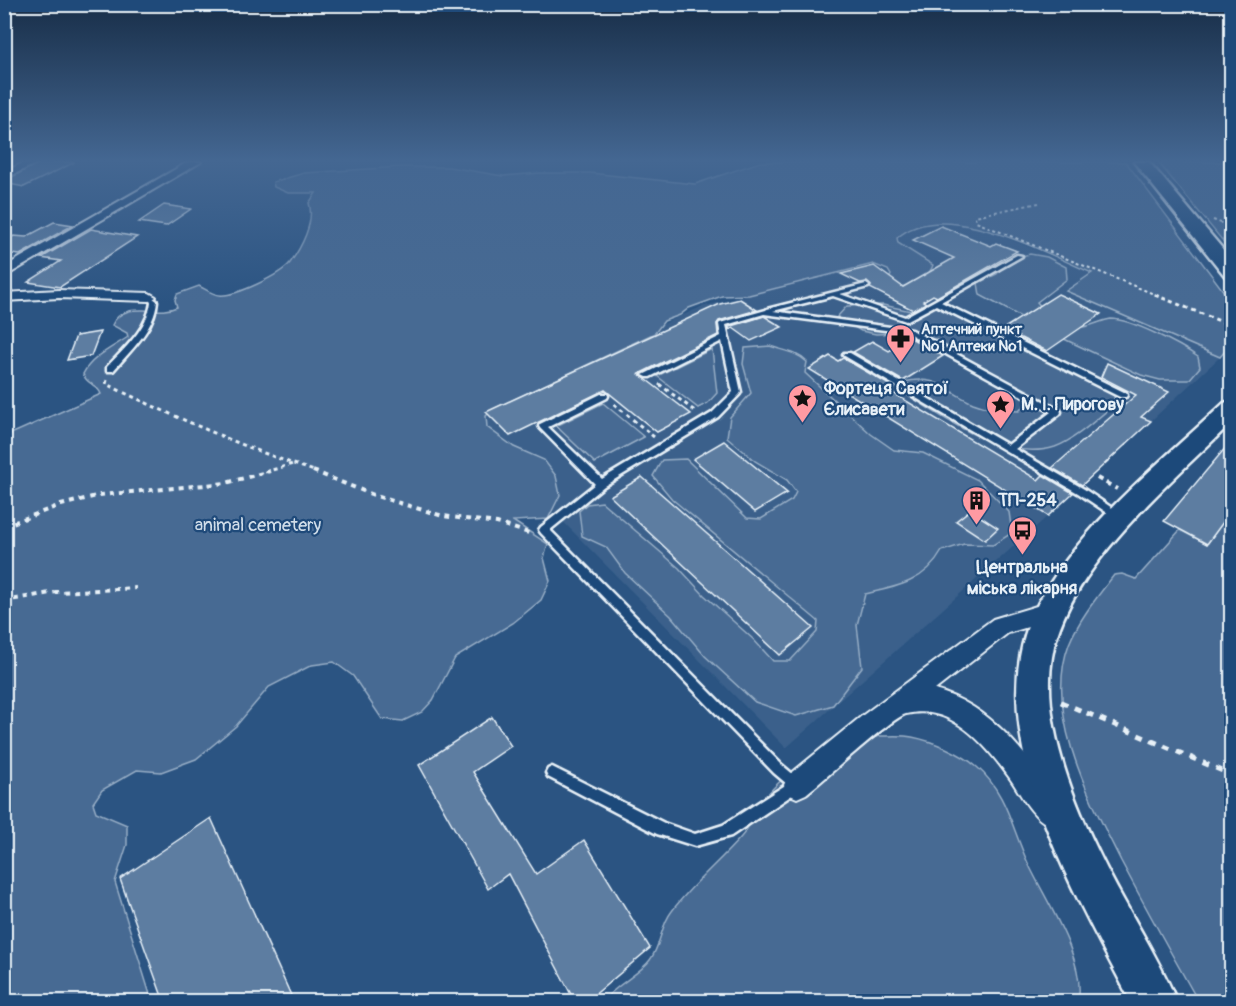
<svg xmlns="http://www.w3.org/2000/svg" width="1236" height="1006" font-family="Pangolin,sans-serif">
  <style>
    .built { fill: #3a608b }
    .green { fill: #476b93; stroke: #98aec6; stroke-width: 1.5 }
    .building { fill: #5d7da1; stroke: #e8f1f8; stroke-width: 1.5 }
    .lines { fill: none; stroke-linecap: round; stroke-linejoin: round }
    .lane-casing { stroke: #e8f1f8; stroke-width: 5 }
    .street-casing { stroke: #e8f1f8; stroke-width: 4 }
    .secondary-casing { stroke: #e8f1f8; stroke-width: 5 }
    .path-far3 { stroke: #e8f1f8; stroke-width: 2; stroke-dasharray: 3 3; stroke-linecap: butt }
    .path-far2 { stroke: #e8f1f8; stroke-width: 3; stroke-dasharray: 4 4; stroke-linecap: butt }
    .path-far1 { stroke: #e8f1f8; stroke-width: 4; stroke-dasharray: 5 5; stroke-linecap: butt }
    .path { stroke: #e8f1f8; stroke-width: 5; stroke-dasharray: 7 7; stroke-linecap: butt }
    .lane { fill: #1f4a7a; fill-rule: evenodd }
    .street { fill: #1f4a7a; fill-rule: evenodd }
    .secondary { fill: #1f4a7a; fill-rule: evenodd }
    .labels { text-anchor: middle; stroke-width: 4.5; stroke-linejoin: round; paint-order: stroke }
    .far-poi-label { font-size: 15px; font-weight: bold; fill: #e8f1f8; stroke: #1f4a7a; text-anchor: start }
    .poi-label { font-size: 18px; font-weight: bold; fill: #e8f1f8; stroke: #1f4a7a; text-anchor: start }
    .park-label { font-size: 18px; fill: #d0dde9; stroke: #1f4a7a }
  </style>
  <rect width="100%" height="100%" fill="#2b5482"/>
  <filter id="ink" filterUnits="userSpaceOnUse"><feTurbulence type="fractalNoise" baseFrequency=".0167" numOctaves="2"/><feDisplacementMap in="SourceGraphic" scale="12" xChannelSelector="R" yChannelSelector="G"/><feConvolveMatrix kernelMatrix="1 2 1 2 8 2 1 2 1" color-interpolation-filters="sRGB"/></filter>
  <g filter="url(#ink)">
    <path class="built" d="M933,208L1093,273L1067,291L1220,357L1048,516L786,748L459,416L701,307L873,264L887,230Z"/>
    <g class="green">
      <path d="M760,162H1126L1231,301V344L1220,357L1066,291L1092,273C1044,253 943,196 897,238L898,243L933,265C929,278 914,284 902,287L889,279L891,275L888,270L873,264L749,295L722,296L689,308L680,315L664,321L655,333L493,409L486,416L487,427L514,447L544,460L556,476L560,495L548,519L513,521L548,544L544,558L550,581L541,600L513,623L455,658L433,700L422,712L403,721L382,719L353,676L334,662L312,665L269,687L236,726L196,759L161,772L137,770L102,790L93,803L96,812L127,825V845L115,882L152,1001H5L4,437L101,394C98,385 86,384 83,374C91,357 113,347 128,337L127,333L112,325C124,299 155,317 177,307L175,300L177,294L199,286C205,289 213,295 219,295C235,297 280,275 290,263C301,248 315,222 309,203L316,193H288L274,187L273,182L304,173L400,167H449L503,176L540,173H590L695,184Z"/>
      <path d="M1158,162H1231V251Z"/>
      <path d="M1030,254L1047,257L1066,267L1067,279L1037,302L1043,309L1083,327C1092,326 1102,320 1111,319C1131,319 1181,345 1198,357L1200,367L1189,380H1160L1141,375L1047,331L980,295L978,283L997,274L1009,259Z"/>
      <path d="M925,304L955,309L1102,382L1114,396L1115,404C1099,417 1075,440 1055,447C1004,463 944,418 903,392L904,382C938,374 945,391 973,403C988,409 1003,411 1019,411L1028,401L1017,386L969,361L935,339L900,333L876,334L861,331L837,317L847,306L883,305L911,311Z"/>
      <path d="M770,346C784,351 797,352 807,362L805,373L871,434L894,450L923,453L978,480L1009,512L1012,533L993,545L964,544L942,551C925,582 897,587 865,594L857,625L862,667L833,705L796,716L755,702L705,656L671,616L625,573L606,547L582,536L579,511L587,504L602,502L679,568L704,595L753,639L773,661H790L817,632L818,621L672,499L653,476L662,460L686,459L747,518L761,519L792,500L796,492L787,480L755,461L727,437L730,417L751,393L743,364L745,348Z"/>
      <path d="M712,349L717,393L708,403L698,408L657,376Z"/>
      <path d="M603,403L644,437L595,463L556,426Z"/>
      <path d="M1231,510V1001H1198C1172,955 1146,908 1121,861C1091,801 1043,714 1069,644C1079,619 1098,596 1114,575L1122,574L1136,579L1180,530L1207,544Z"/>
      <path d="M880,736C890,736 902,735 912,737C933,741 961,753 977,767C1007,793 1012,829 1028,863C1045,900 1087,960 1078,1002H602C615,985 640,974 650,960C661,946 660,926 672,911C692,884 719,862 741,837C752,825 757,807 768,794C796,760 839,747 880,736Z"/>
    </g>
    <g class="building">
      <path d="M41,162H75L24,187L4,183V181Z"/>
      <path d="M164,205L191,209L166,226L139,222Z"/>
      <path d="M54,222L73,225L20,255L4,253V241L14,236L26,237Z"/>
      <path d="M941,226L991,246L996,243L1017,251L937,297L933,295L923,301L926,303L913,310L870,288L871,286L867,282L860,283L841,274L874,266L903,287L954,258L913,240Z"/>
      <path d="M91,229L137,237L60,287L28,282L61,261L41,258Z"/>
      <path d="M1058,294L1101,314L1047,351L1003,329Z"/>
      <path d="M740,299L757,310L719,321L717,324L718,335L639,374L691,414L657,432L605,390L510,436L486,412L720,304Z"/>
      <path d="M764,316L782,327L751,341L733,328L729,330V327Z"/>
      <path d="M100,332L91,356L67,360L76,336Z"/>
      <path d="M911,338L943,356L903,381L853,352L872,341L889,351Z"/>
      <path d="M830,356L838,361L843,358L893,387L888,390L1038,480L1043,475L1073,493L1048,516L809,369Z"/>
      <path d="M1107,363L1169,392L1141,417L1151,421L1082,485L1052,468L1136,395L1101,377Z"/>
      <path d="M1232,440V510L1207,544L1164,521Z"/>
      <path d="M724,441L787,493L755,512L693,459Z"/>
      <path d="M642,477L731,555L813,628L780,655L610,496Z"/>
      <path d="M970,510L998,528L985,540L956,521Z"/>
      <path d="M492,717L511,746L473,772L536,874L584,840L650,948L586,1002H575L508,874L488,889L419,765Z"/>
      <path d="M211,818L294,1002H164L120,879Z"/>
    </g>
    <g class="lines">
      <defs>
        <g id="lane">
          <path d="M1017,255L1022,256L941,302L1126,393L1127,395L1126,397H1120L936,305L906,321L833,296L773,311L912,330L1060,410L1061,412L1060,414L1015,449L1084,489L1121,514L1123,516L1121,518H1115L1078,493L843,355L844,353H850L1008,445L1051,412L908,333L764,314L726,325L741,392L740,394L718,417L604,486L550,530L782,765L801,781L803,785L801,789L731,836L695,846L657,834L548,777L546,773L548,769L552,767L664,823L695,834L723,825L787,784L774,773L541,533L539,530L541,527L595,484L540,428L539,426L540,424L601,394H607L608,396L607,398L548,427L602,479L712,413L733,392L722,341L650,377H647L643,375L721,336L719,324L720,323L766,310L767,309L866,284L869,286L868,287L840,294L905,317Z"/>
          <path d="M149,295L157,301C155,329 130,351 113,371H107V367C124,349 148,328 151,302L146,297Z"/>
        </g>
        <g id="street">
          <path d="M25,162H39L4,179V172Z"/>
          <path d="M188,162H201L4,277V267Z"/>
          <path d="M59,290L149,293L156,297L149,301L59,298L4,301V293Z"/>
          <path d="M1050,602L1058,604L1061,611L1058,618L1008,633L935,690C992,706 1027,755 1059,801L1063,811L1059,821L1049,825C1031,817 1020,792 1009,777C985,744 951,703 906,714C891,718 823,781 806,794L797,798L788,794L784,785L788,776L863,715L993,619Z"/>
        </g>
        <g id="secondary">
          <path d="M1134,162H1149L1232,260V278L1225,276Z"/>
          <path d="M1232,400V422C1172,482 1065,570 1052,657C1042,719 1070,793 1097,849C1121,901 1155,949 1177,1002H1131C1075,893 972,723 1039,602C1083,523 1159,464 1224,403Z"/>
        </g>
      </defs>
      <use href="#lane" class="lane-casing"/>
      <use href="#street" class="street-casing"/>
      <use href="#secondary" class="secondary-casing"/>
      <g class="path-far3">
        <path d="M1039,203L975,216L976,222L1159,296"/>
        <path d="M1213,220L1232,227"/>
      </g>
      <g class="path-far2">
        <path d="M1155,295L1232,326"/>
        <path d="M107,380L106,384C175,417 245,448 317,472"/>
        <path d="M659,384L696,412"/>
        <path d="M614,404L654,437"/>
        <path d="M265,472L293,464"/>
      </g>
      <g class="path-far1">
        <path d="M313,471L376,496L443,516L497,523L532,534"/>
        <path d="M1097,478L1117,489"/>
        <path d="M4,526L61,505L100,495L226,483L270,471"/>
        <path d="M4,601L56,592L136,588"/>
        <path d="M1061,702L1063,703"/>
      </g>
      <path class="path" d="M1061,702L1232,775"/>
      <use href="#lane" class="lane"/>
      <use href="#street" class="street"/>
      <use href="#secondary" class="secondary"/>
    </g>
  </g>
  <linearGradient id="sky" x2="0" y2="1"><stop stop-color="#182e48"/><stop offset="0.53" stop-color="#446792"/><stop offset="1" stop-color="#446792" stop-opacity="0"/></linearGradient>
  <rect width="1236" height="303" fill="url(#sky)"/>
  <defs>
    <symbol id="pharmacy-pin" viewBox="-11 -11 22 30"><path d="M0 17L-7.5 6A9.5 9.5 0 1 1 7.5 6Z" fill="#ff9aa2" stroke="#1f4a7a"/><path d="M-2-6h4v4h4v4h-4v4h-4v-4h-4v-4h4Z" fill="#111"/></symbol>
    <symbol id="sight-pin" viewBox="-11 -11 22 30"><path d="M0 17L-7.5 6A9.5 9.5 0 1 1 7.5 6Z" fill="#ff9aa2" stroke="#1f4a7a"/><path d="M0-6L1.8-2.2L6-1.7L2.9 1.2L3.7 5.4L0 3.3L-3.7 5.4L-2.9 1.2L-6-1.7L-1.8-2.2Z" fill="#111"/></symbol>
    <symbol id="building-pin" viewBox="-11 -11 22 30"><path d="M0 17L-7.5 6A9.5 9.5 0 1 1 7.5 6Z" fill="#ff9aa2" stroke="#1f4a7a"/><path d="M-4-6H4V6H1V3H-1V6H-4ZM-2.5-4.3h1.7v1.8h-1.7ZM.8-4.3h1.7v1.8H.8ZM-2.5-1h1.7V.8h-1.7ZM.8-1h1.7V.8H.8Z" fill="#111"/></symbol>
    <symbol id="bus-pin" viewBox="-11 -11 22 30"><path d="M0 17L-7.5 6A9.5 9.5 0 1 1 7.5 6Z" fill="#ff9aa2" stroke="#1f4a7a"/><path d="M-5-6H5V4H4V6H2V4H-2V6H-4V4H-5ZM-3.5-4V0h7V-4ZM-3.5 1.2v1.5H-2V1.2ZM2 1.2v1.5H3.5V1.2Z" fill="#111"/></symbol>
  </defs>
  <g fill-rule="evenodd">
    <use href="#pharmacy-pin" x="884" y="322" width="33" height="45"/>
    <use href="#sight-pin" x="786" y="382" width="33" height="45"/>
    <use href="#sight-pin" x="984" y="388" width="33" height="45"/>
    <use href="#building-pin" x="960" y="484" width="33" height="45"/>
    <use href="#bus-pin" x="1006" y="514" width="33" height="45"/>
  </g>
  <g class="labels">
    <g class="far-poi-label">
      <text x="921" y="334">Аптечний пункт<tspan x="921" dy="17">№1 Аптеки №1</tspan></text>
    </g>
    <g class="poi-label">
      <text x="824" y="394">Фортеця Святої<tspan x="824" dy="21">Єлисавети</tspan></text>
      <text x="1021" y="410">М. І. Пирогову</text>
      <text x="998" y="506">ТП-254</text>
      <text x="1022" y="573" text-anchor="middle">Центральна<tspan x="1022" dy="21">міська лікарня</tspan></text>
    </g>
    <g class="park-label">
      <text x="258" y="531">animal cemetery</text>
    </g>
  </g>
  <rect width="1236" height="1006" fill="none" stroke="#1f4a7a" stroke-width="24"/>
  <rect x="12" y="12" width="1212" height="982" fill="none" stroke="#e8f1f8" stroke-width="2" filter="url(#ink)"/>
</svg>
